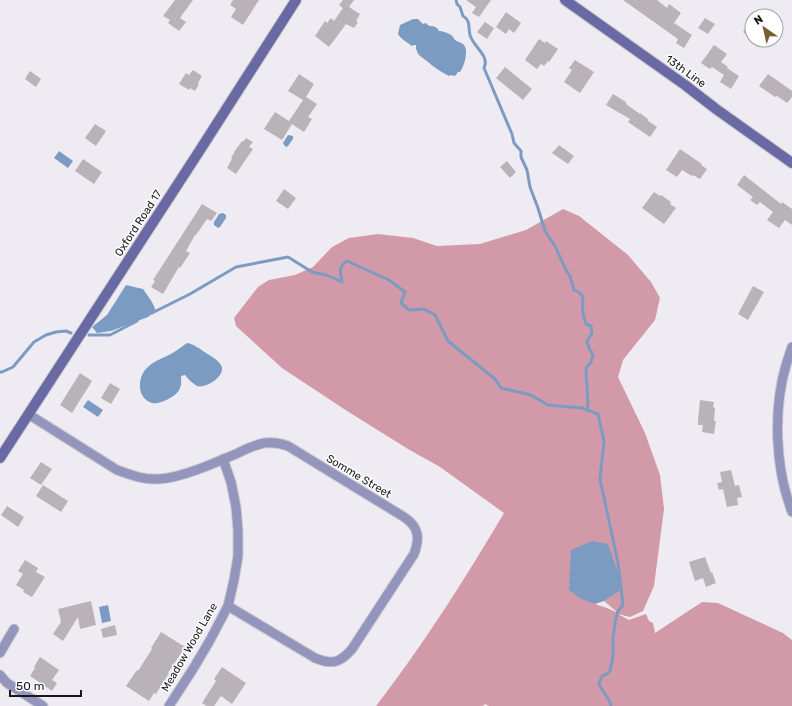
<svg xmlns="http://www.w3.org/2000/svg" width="792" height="706" font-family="Rubik,sans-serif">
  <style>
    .forest { fill: #d29aa8; fill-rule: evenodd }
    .water { fill: #7c9bc3 }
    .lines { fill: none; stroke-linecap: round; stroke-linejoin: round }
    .stream { stroke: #7c9bc3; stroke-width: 3 }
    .building { fill: #b9b3b7 }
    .minor-casing { stroke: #cdc9cf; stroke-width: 11 }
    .secondary-casing { stroke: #cdc9cf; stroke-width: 12 }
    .minor { stroke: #9395bd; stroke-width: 9 }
    .secondary { stroke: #696aa3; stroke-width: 10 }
    .labels { text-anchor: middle; stroke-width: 3; stroke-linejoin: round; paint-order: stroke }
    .street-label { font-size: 11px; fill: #181719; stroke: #fff }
  </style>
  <rect width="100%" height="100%" fill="#efebf2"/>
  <path class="forest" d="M563,209L579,216L628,255L651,282L660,298L655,320L623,360L618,377L645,433L660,475L664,509L654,586L643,611L630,617L618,614L629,620L646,614L649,621L653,623L655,633L702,602L718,603L783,633L792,640V706H489L485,704L483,706H376C423,645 465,579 504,513L440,467L408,449L347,411L282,368L236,326L234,318L258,287L269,280L295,275L313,267L332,247L349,238L378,234L413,238L437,246L480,244L526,230ZM618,591L604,601L618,613L607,608L595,604Z"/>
  <g class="water">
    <path d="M413,19H418L423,24L426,23C430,29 435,23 439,31C442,31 448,33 451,35C453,36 454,39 455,40C458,42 461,42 464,45C469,51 464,67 460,72H458L455,76L451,75L449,76C441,72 435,68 428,62C426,60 421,57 418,54C417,52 417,50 416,49V45H414L412,46C407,42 401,39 398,34L400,25Z"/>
    <path d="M288,135L293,136V139L288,146L286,147L284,145L283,143Z"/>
    <path d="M59,151L73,161L68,168L54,158Z"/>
    <path d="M223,213L226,215V218L220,227L218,228L214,225V222L219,214Z"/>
    <path d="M126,285L143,289L152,302L156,311L148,317L111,331L97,333L92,327L107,315Z"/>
    <path d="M187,343C194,344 200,349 206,353C211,356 218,360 221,365C227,376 205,389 197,386C192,383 188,379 185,375L181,376C181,380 182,384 180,388C178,396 159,405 152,403C138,399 137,380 145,370C152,362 160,359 169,355C175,352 181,347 187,343Z"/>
    <path d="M88,400L103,410L98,417L83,407Z"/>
    <path d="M592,541L608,544L621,581L619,591L604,601L595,604L581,599L569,590L571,550Z"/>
    <path d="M108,605L111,621L102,623L99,607Z"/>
  </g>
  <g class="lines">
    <g class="stream">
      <path d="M456,0L457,4L460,7L463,16C471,20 468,28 470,35C473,47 490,55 484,68L512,134L514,143L521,151V157L527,170L530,187L538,208L545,231L555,246L566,270L570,276L574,290L580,293L583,297C582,307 582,315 586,324L591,326L592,333L587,341L589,348L593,355L591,362L586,368V374L587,385L588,410"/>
      <path d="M152,313L190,294L236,267L288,257L312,272L326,275L342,282C340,272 338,267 347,261L389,280L405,292L401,303L409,310L424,309L435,315L448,341L495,379L501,388L531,395L548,405L582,408L598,414L604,441L600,479L618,563L623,605L618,611L616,618L613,638V656L610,671L607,674L602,676L599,683L601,688L609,700L611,706"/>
      <path d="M89,335H110L137,321"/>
      <path d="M0,372H2L13,367L34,342L46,335L56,332L66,331L71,333"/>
    </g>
  </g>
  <g class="building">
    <path d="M175,0H193L180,18L186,22L179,31L168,23L170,20L163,16Z"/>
    <path d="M233,0H259L243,25L231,17L236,9L230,5Z"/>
    <path d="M343,0H354L349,7L360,14L356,21L358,22L354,28L346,24L329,47L315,36L325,21L327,23L331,18L334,21L343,8L339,5Z"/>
    <path d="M466,0H491L479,17L472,13L476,7Z"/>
    <path d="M623,0H657L667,8L669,4L681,13L674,23L692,35L684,48L676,43L678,39Z"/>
    <path d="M506,12L521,23L514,33L509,29L506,34L496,27Z"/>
    <path d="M705,18L715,24L708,34L698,28Z"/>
    <path d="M752,19V39L743,32Z"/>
    <path d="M485,22L494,28L487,39L477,32Z"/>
    <path d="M539,39L545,43L546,41L558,49L549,62L548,61L544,66L541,64L537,69L525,60Z"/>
    <path d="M714,45L727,54L721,62L728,67L727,68L739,76L731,89L720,82L724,75L712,67L710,69L701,63Z"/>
    <path d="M575,60L594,72L580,93L564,82L572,70L569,68Z"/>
    <path d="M505,67L532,89L523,100L496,78Z"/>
    <path d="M193,70L202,76L198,83L199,84L195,91L190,88L189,90L179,84L186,73L189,75Z"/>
    <path d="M30,71L41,79L36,87L25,79Z"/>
    <path d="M299,74L314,84L306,97L317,104L308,117L312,119L304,132L292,124L282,140L264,129L275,112L289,121L303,100L288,91Z"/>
    <path d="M768,74L792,91V97L787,103L777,96L775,97L759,86Z"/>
    <path d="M613,94L626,102V104L640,114V113L648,119L647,120L657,127L650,137L628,122L630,119L606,105Z"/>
    <path d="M95,124L106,131L96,146L85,138Z"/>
    <path d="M246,138L253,142L249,147L253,149L236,174L227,168L232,159L231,158L234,153V152L242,141L243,142Z"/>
    <path d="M559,145L574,156L568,164L552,153Z"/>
    <path d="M680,149L702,164L701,165L707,169L700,179L693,175L692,176L682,170L677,177L666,170Z"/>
    <path d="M83,159L102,172L94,184L75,171Z"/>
    <path d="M507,161L516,172L510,178L500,167Z"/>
    <path d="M744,175L781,204L782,202L792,209V225L785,220L779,228L767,220L773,212L760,202L757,205L750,200L753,197L737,185Z"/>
    <path d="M284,189L296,198L288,209L276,201Z"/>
    <path d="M654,192L660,196L661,195L671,202L670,204L676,208L664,224L642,208Z"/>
    <path d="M202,204L217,213L211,221L207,219L196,235H195L186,251L190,253L180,268L179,267L163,294L151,287L155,281L153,280Z"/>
    <path d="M753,286L764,292L748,320L738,314Z"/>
    <path d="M80,373L92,381L72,413L60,405Z"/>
    <path d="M110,383L120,389L111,404L101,398Z"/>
    <path d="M700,400L714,402L713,407L715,408L714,421H716L714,434L702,432L703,425H698V420Z"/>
    <path d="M41,462L52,469L41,485L30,478Z"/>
    <path d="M731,470L735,486L739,485L742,497L737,498L738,505L727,507L723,489L719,490L717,483L722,482L720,472Z"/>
    <path d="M43,485L68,501L61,512L36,496Z"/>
    <path d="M7,506L24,517L18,527L1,515Z"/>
    <path d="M705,557L711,573L712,572L716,583L706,587L703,578L695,581L689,562Z"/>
    <path d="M25,560L38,568L36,572L45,577L32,597L23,592L24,590L16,585L23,574L18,571Z"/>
    <path d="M91,601L96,625L80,629L78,617L63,641L53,634L61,622L58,609Z"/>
    <path d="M115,625L117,635L103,638L101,629Z"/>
    <path d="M161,632L185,647L168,673H169L156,694L154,693L149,701L126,686L137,670L138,671L152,649L151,648Z"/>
    <path d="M40,657L59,670L52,680L57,683L52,691L30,676L35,668L34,667Z"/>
    <path d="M222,667L246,683L232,704L221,696L214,706H207L202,703L216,681L214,679Z"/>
  </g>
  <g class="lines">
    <defs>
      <g id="minor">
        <path d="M792,347C790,353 788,359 786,365C773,410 775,468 792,512"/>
        <path d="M28,414L117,470C131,475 144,480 159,479C181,478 217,462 238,453C246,449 255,445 264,443C272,442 280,443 288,446L404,517C419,527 420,538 414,554L352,649C340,663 332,665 315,658L228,606"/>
        <path d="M0,653L14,629"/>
        <path d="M0,675L7,683L43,706"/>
        <path d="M169,706L193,669L209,642L228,606L234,580L238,556V531L236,507L231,482L223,459"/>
      </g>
      <g id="secondary">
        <path d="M565,0L685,85L716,109L792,163"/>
        <path d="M0,458L200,150L296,0"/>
      </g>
    </defs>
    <use href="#minor" class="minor-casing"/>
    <use href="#secondary" class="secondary-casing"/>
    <use href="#minor" class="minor"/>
    <use href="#secondary" class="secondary"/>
  </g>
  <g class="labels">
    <g class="street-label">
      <text transform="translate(686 71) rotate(36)" y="4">13th Line</text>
      <text transform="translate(138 223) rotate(-57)" y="4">Oxford Road 17</text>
      <text transform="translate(359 476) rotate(31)" y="4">Somme Street</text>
      <text transform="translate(189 647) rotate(-60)" y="4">Meadow Wood Lane</text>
    </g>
  </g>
  <g transform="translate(764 28) rotate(326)"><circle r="19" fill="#ffffff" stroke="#a3a2a3"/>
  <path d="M0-3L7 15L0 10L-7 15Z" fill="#765e2e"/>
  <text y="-6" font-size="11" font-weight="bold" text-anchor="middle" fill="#181719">N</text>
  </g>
  <path d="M10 690v6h71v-6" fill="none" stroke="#181719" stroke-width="2"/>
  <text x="16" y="690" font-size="12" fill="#181719" stroke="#ffffff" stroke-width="3" paint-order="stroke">50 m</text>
</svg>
